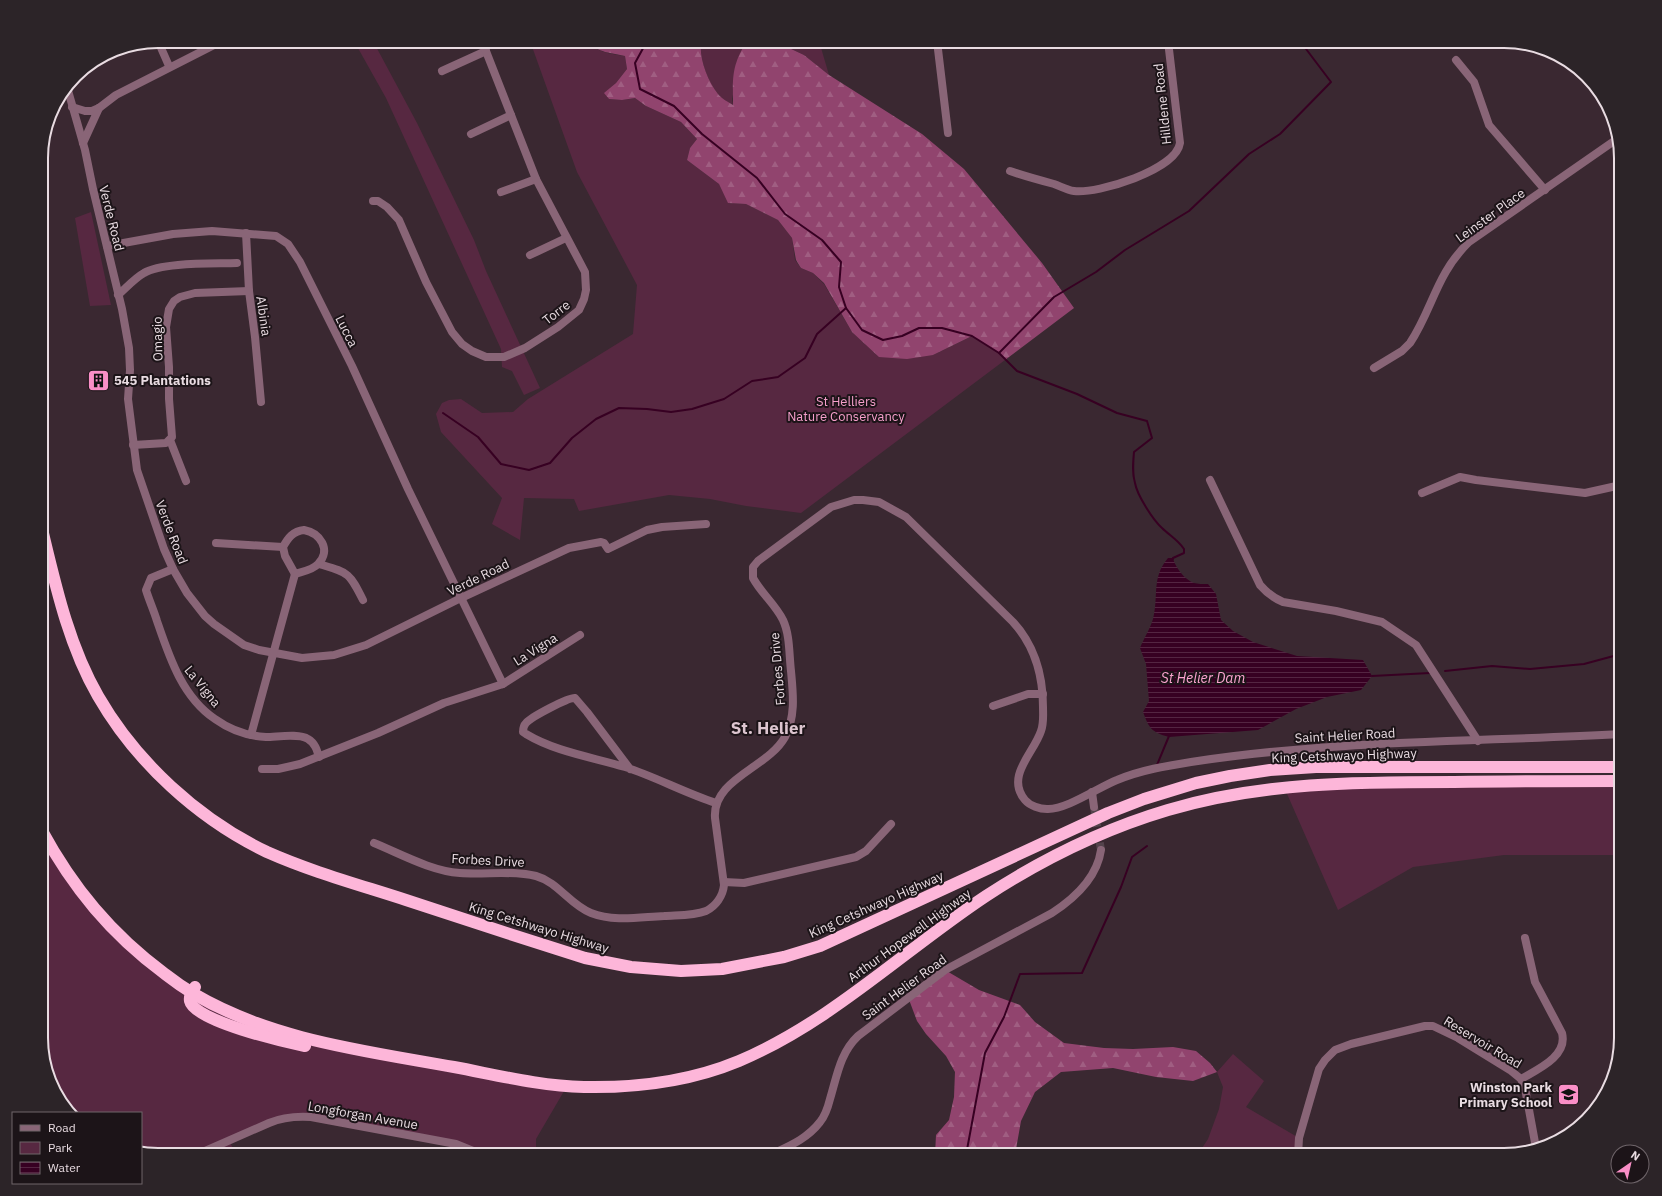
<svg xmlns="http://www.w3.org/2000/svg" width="1662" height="1196" font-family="'IBM Plex Sans',sans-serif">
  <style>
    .green { fill: #572841 }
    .forest { fill: url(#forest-firs) }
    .water { fill: url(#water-rules) }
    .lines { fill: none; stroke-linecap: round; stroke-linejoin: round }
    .stream { stroke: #370022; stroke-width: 2 }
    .minor-tunnel { stroke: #54434c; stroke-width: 8; stroke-dasharray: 8 4; stroke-linecap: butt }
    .minor { stroke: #896577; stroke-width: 8 }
    .motorway { stroke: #fdb6d9; stroke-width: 12 }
    .labels { text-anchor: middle; stroke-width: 4; stroke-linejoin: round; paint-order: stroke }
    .street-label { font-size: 13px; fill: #e9dce2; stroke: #1c1418 }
    .poi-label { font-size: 13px; font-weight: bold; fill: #e9dce2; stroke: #1c1418; text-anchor: start }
    .park-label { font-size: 13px; fill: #f69fcb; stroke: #1c1418 }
    .water-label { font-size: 14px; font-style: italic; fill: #fca5d1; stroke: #1c1418 }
    .district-label { font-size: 17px; font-weight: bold; fill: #dcc5cf; stroke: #1c1418 }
    .rim { fill: none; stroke: #e9dce2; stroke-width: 2 }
  </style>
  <defs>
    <pattern id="forest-firs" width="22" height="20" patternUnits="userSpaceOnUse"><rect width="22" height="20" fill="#91446e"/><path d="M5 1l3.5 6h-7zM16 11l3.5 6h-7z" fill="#a05e82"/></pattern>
    <pattern id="water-rules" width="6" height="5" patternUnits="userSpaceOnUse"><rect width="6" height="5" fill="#370022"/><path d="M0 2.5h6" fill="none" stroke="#542542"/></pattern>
  </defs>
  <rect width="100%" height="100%" fill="#3a2831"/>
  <g class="green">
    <path d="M354,41H373L417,123L474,240L486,271L540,388L524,395L512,371L502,367L501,349L386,98Z"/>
    <path d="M530,41H589C596,53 613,54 625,56L627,69L616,83L605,93L609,99L622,100L635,98L646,106L681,122L697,139L690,148L687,160L719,184L729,203L746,204L778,220L792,238L795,260L801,268L813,273L824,284L852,332L933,355L972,336L999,353L1005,360L801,513L746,506L710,499L669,495L579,511L574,499L524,498L520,540L492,524L502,498L441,432L436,414L442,403L449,400L461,399L482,413L513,412L528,399L633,334L637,285L577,172Z"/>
    <path d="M701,41H768L745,44L732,99L733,105C728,102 721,99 718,94C707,81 699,58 701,41Z"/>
    <path d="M774,41H819L829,75L804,55Z"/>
    <path d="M91,212L111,305L90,306L75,218Z"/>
    <path d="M1621,781V855H1504L1413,867L1338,910L1284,787Z"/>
    <path d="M41,829L83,895L174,980L268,1028L567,1086L536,1139V1155H483L463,1146L295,1116L229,1141L237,1155H158L141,1152V1113H71L57,1096L41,1045Z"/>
    <path d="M1233,1054L1264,1081L1246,1107L1299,1138L1298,1155H1208L1198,1154L1208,1139L1219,1109L1223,1087L1217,1072Z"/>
  </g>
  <g class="forest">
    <path d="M589,41H701C699,58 707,80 718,94C721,98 728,102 733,105C733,79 731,68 745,44L774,41L804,55L829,75L922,134L964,169L1042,263L1074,308L1005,360L999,353L972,336L933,355L907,359L879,357L852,332L824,283L813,273L801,268L796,260L792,238L778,220L746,204L728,203L719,184L687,160L690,148L697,139L681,122L646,106L635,98L622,100L609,99L604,93L616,83L627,69L625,56C613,53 596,53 589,41Z"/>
    <path d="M945,970L979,990L1020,1005L1035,1022L1064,1043L1104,1048L1133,1049L1173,1047L1196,1051L1210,1063L1217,1072L1193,1081L1156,1077L1113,1068L1061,1072L1035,1092L1021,1121L1015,1155H935L936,1135L949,1120L954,1097L955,1072L946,1056L926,1034L917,1021L908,997Z"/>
  </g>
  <path class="water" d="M1168,558H1173C1175,567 1185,580 1194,583C1198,584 1203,584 1208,584L1216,594L1221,620L1233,631L1253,642L1297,656L1363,660L1372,676L1361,690L1327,697L1296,709L1258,730L1169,737C1151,732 1149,728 1143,712L1149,701L1146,664L1140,648C1144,638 1150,629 1153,619C1159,596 1151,578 1168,558Z"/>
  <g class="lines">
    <g class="stream">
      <path d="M647,41L635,63L640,89L674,106L702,134L757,178L785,214L822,240L841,262L839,287L846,308L862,330L883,340L902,336L919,328H942L972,336L999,353L1017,371L1077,394L1117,413L1147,421L1152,438L1134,452C1133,463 1132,473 1135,483C1137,495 1153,520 1162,528C1169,535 1178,540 1184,549V553L1173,558V559"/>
      <path d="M999,353L1054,297L1096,272L1125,250L1189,211L1249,154L1280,134L1331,82L1300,41"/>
      <path d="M443,413L478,437L501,464L529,470L550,463L572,438L596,419L619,408L647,409L671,412L692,409L724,399L752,381L778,377L805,358L817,334L846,308"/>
      <path d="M1445,671L1492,666L1530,669L1584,664L1621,654"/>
      <path d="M1372,676L1430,673"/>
      <path d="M1157,765L1169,736"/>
      <path d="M966,1155L985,1053L1004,1017L1020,974L1082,973L1121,887L1132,857L1147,846"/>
    </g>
    <path class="minor-tunnel" d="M1094,807L1101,850"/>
    <g class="minor">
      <path d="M158,41L169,66"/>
      <path d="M937,41L948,133"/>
      <path d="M1456,60L1474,82L1489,125L1545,190"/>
      <path d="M442,71L486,51"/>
      <path d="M67,87L85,150L93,189L122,309L129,348L130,370L128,399L137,470L164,549L173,569L187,593L205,616L214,624L244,645L259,650L302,658L334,655L366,645L461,598L569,548L601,542L604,543L608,549L647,530L662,527L706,524"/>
      <path d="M72,107L85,111H92L99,108L116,95L222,41"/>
      <path d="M471,134L511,115"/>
      <path d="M83,143L99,108"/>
      <path d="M1010,171C1024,176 1039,180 1054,184C1060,186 1067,190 1074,191C1098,194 1176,170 1180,143L1168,41"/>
      <path d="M501,192L536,179"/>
      <path d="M373,201H378L387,207L399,220L426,282L452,332L462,344L472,351L486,357H504L525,348L558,327L579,310L584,299L586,290L585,272L536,179L482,41"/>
      <path d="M246,233L249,291L255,337L261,402"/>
      <path d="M107,246L173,234L212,231L276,236L288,244L300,262L352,366L408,489L503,684L444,703L378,733L300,764L278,769H262"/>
      <path d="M530,255L566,238"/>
      <path d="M118,295C127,287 135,278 144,273C162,262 215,264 237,263"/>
      <path d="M1374,368L1402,351L1410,343C1433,308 1436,274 1469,242L1617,139"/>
      <path d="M170,440L186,481"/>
      <path d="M133,445L166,443L172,437L169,399V367L166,327L169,309L174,301L180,297L195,293L249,291"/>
      <path d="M1210,480L1260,585C1267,593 1273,598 1283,602L1336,611L1382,622L1416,645L1478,741"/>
      <path d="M1422,493L1460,477L1476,480L1585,493L1621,485"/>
      <path d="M304,530C320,533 332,550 318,564C313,570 301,572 295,574L285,556L283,547C288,538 293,531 304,530Z"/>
      <path d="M216,543L283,547"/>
      <path d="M319,564C349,573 349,572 363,600"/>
      <path d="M173,569L151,578L146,590C149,600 154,611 157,621C169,656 182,697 215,719C229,729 248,736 266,737C277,737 299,733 308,739C315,743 317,750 319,757"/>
      <path d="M503,684L580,635"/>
      <path d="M993,706L1028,694H1043"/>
      <path d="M251,735L295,574"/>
      <path d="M630,769L587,712L575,698C569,697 531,717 526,723C524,725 523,728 523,732L526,734C556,752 592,757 625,767C656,777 685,793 716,803"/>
      <path d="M1092,792L1094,807"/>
      <path d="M374,843C401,854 431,871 460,873C485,875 512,870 536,876C558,882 570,905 591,913C614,922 640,917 664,916C677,915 693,916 706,911C716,906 723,896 724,885L715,818C712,779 768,768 785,737C796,716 793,693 791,671C789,654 790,635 783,620C775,604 761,593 753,578V567L758,561L831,507L854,500H863L879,502L906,517L1013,622C1035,646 1043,675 1043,707C1043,715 1044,723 1041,731C1034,753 1005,776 1025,800C1030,806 1040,809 1047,809C1066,810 1099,787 1117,780C1141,770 1166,766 1191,762C1333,740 1478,742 1621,734"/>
      <path d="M724,882L744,883L856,857L866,851L891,824"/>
      <path d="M1521,1079C1538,1069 1568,1056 1562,1033L1535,982L1525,938"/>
      <path d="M196,1155L269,1123C283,1117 295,1116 311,1117L456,1144L483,1155"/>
      <path d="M770,1155C789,1146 807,1139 820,1122C825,1116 828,1107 830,1099C837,1076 840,1053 858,1036L945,970L1052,913C1075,898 1097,878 1101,850"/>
      <path d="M1298,1155L1299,1138L1319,1069L1325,1060L1335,1050L1351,1044L1425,1026H1433L1458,1038L1510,1070L1521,1079L1525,1088L1536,1148"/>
    </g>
    <g class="motorway">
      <path d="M41,525C55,583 68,644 98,696C136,762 198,819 267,852C312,872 360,885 406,900C466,920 525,939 585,958L631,967L681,971L722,969L784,957L820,946L1108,813L1144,799L1196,783L1230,776L1270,770L1316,767H1621"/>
      <path d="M41,829C73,888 111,934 165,974C174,981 184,988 194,994C272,1040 366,1051 454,1067C497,1075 540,1086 584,1087C635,1088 691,1081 739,1061C831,1022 903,951 986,896C1041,860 1104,829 1168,810C1262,782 1357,782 1454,782C1510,781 1565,781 1621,781"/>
      <path d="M195,987C192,991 189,996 190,1001C194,1021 285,1042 305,1046"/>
    </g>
  </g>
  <defs>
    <symbol id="building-square" viewBox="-11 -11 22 22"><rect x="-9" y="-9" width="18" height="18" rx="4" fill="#fa8fc7" stroke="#1c1418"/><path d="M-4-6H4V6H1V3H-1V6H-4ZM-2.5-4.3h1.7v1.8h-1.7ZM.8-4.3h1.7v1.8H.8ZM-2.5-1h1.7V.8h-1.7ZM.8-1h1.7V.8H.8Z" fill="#111"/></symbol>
    <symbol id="school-square" viewBox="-11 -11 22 22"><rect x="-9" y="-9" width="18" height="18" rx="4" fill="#fa8fc7" stroke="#1c1418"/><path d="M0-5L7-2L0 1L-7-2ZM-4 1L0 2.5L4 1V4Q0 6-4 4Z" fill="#111"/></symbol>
  </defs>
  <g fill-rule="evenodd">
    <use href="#building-square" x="86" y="368" width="25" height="25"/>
    <use href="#school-square" x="1556" y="1082" width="25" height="25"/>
  </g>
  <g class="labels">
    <g class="street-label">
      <text transform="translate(1162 104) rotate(-96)" y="5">Hilldene Road</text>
      <text transform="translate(1490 215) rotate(-36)" y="5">Leinster Place</text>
      <text transform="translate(112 218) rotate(76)" y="5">Verde Road</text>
      <text transform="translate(556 312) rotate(-38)" y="5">Torre</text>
      <text transform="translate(264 316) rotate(82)" y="5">Albinia</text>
      <text transform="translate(347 331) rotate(63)" y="5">Lucca</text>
      <text transform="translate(157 339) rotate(-91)" y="5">Omagio</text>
      <text transform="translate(172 532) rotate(69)" y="5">Verde Road</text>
      <text transform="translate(478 577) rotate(-26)" y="5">Verde Road</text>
      <text transform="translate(535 649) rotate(-32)" y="5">La Vigna</text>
      <text transform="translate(777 669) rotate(-95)" y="5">Forbes Drive</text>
      <text transform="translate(203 686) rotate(51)" y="5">La Vigna</text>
      <text transform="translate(1345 735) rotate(-3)" y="5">Saint Helier Road</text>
      <text transform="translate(1344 755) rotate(-2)" y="5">King Cetshwayo Highway</text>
      <text transform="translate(488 860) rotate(3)" y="5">Forbes Drive</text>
      <text transform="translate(876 904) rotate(-24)" y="5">King Cetshwayo Highway</text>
      <text transform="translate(539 927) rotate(17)" y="5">King Cetshwayo Highway</text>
      <text transform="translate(909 935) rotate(-36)" y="5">Arthur Hopewell Highway</text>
      <text transform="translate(904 987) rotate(-36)" y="5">Saint Helier Road</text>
      <text transform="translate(1483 1042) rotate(31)" y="5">Reservoir Road</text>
      <text transform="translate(363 1115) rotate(10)" y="5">Longforgan Avenue</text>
    </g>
    <g class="poi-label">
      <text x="114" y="385">545 Plantations</text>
      <text x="1552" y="1092" text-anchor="end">Winston Park<tspan x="1552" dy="15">Primary School</tspan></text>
    </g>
    <g class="park-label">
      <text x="846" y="406">St Helliers<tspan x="846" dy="15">Nature Conservancy</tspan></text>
    </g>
    <g class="water-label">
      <text x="1203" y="683">St Helier Dam</text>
    </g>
    <g class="district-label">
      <text x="768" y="734">St. Helier</text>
    </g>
  </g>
  <path d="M0 0H1662V1196H0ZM158 48H1504A110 110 0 0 1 1614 158V1038A110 110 0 0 1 1504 1148H158A110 110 0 0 1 48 1038V158A110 110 0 0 1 158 48Z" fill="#2c2428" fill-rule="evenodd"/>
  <path class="rim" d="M158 48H1504A110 110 0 0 1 1614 158V1038A110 110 0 0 1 1504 1148H158A110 110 0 0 1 48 1038V158A110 110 0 0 1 158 48Z"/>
  <rect x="12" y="1112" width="130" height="72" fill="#1c1418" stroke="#6e6469"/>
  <rect x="20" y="1125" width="20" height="6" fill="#896577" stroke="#6e6469"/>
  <text x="48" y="1132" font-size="12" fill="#e9dce2">Road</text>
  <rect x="20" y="1142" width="20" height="12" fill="#572841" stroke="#6e6469"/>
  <text x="48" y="1152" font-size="12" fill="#e9dce2">Park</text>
  <rect x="20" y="1162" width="20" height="12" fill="url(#water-rules)" stroke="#6e6469"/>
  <text x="48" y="1172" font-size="12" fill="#e9dce2">Water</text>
  <g transform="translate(1630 1164) rotate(34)"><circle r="19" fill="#1c1418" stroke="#6e6469"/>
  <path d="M0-3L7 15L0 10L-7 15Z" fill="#fa8fc7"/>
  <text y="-6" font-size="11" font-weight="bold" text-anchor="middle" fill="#e9dce2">N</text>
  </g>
</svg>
